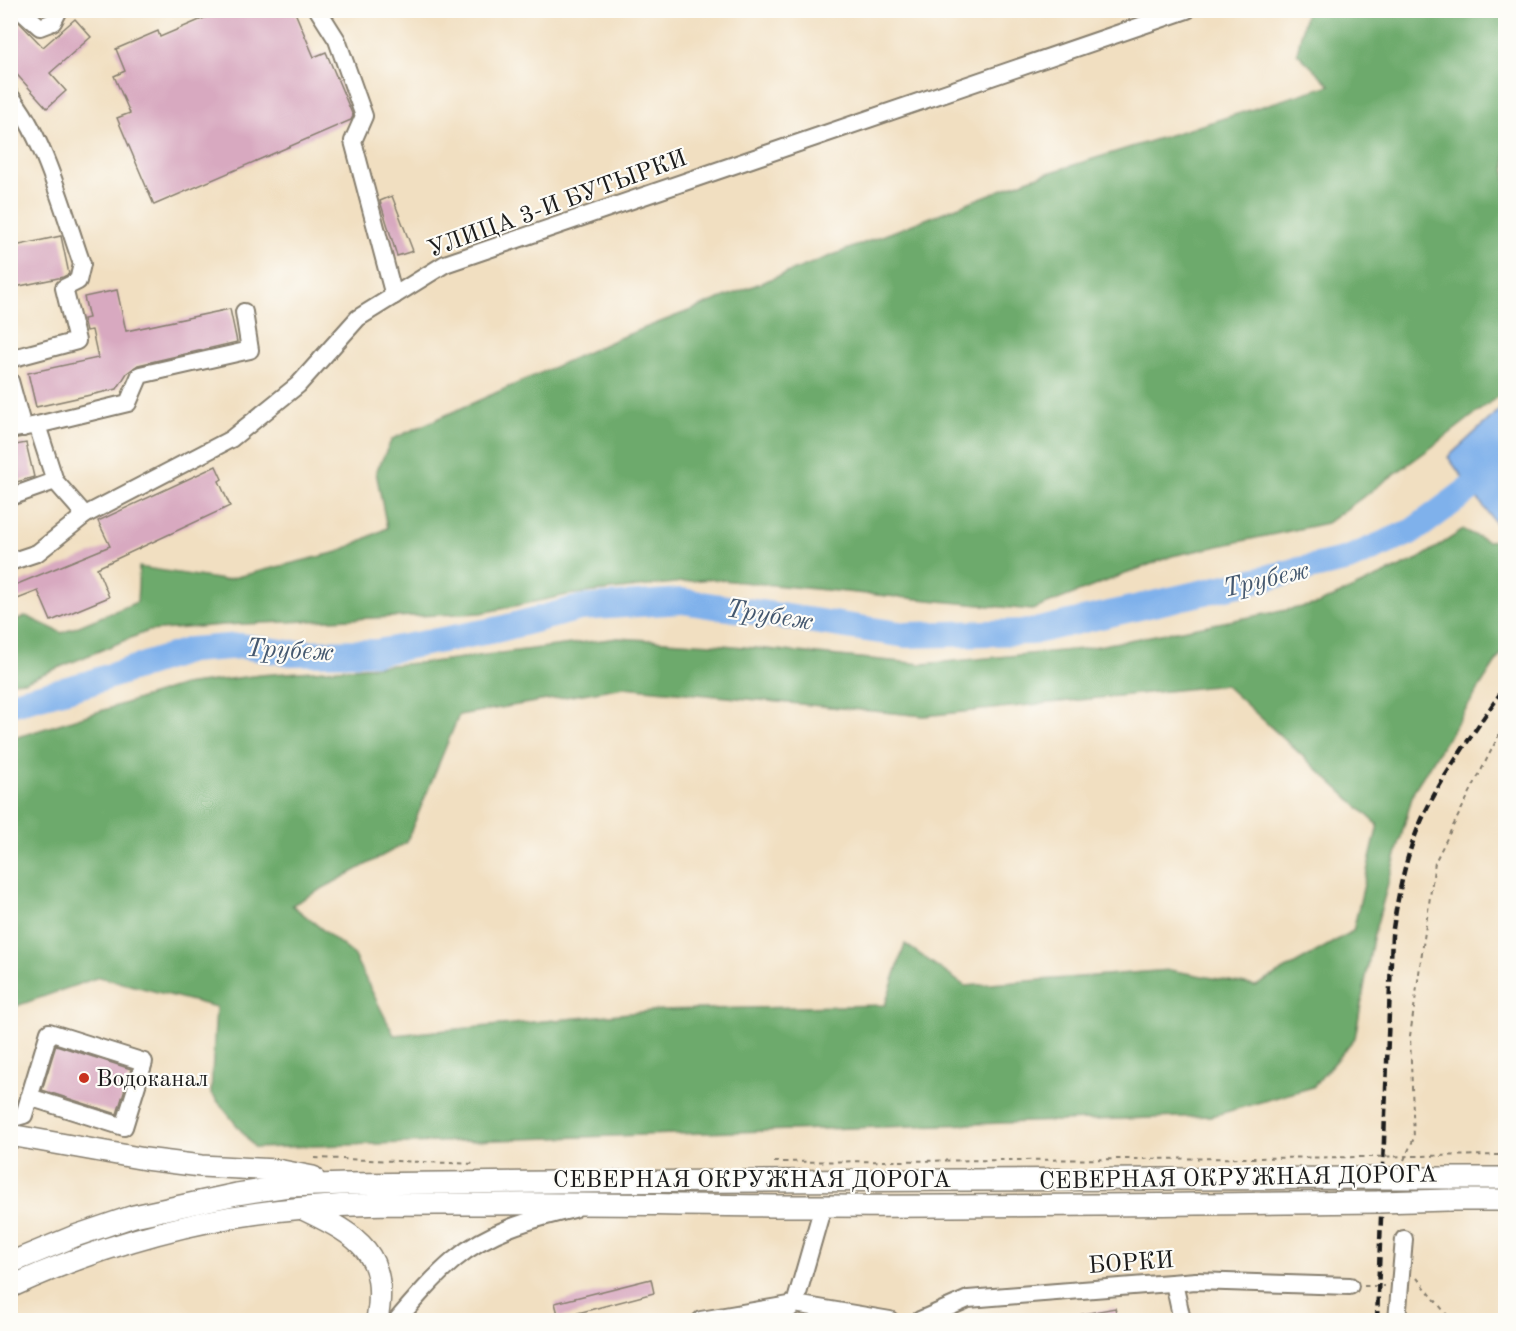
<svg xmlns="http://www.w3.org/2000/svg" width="1516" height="1331" font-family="'Old Standard TT',serif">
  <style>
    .forest { fill: #6daa6c; stroke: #446344; stroke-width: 1.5; fill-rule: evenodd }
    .water { fill: #7fb1eb; stroke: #4e6684; stroke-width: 1.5 }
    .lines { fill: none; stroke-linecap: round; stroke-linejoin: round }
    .river { stroke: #7fb1eb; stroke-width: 26 }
    .building { fill: #d8a9c0 }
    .minor-casing { stroke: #867e6e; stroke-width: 20 }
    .major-casing { stroke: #867e6e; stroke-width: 24 }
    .path { stroke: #867e6e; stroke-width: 2; stroke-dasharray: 4.5 4.5; stroke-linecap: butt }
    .minor { stroke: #fff; stroke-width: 16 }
    .major { stroke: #fff; stroke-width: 21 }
    .rail { stroke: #1c1c1c; stroke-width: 4.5; stroke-dasharray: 9 4.5; stroke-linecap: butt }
    .major-bridge-casing { stroke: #867e6e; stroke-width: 24; stroke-linecap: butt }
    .path-bridge { stroke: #867e6e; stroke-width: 2; stroke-dasharray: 4.5 4.5; stroke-linecap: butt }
    .major-bridge { stroke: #fff; stroke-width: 21 }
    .poi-dot { fill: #c8321e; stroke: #fdfcf7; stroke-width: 2 }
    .labels { text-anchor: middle; stroke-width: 4.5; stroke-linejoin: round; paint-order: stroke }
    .street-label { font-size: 24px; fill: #1c1c1c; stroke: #fdfcf7 }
    .poi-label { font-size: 24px; fill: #1c1c1c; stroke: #fdfcf7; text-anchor: start }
    .water-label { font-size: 26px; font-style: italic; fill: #44586f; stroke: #fdfcf7 }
  </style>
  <rect width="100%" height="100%" fill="#fdfcf7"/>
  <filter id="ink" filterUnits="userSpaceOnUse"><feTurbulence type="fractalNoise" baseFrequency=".0167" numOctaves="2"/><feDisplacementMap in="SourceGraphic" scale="12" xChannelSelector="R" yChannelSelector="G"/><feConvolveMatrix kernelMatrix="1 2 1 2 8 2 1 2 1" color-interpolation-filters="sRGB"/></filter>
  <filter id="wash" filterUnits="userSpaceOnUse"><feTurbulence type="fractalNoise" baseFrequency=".008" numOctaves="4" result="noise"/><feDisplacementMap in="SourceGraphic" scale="24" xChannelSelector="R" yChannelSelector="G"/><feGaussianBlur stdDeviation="1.35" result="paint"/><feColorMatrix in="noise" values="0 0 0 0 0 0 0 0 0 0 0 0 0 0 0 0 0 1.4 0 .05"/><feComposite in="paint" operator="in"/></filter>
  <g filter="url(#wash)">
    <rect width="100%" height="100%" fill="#f1dfc1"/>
    <g class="forest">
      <path d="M1306,11H1506L1505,391L1432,447L1327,523L1172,556L1032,610L710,579L567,595L481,613L223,625L148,631L26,681L11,682V622L26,616L62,633L137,602L139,567L224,580L338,552L387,528L376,472L392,439L619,338L1029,179L1330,85L1297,53Z"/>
      <path d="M1463,530L1487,541L1505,539V648L1414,790L1373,938L1355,1038L1313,1087L1212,1116L255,1148L211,1093L216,1007L99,977L11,1008V739L183,685L260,675L431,662L618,638L712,644L923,664L1082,649L1318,604L1420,558ZM1225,685L1378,825L1353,931L1256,986L1170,970L965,986L905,944L885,1005L662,1010L394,1035L353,954L292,905L406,843L459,715L624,687L924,716Z"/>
    </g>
    <path class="water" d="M1505,405L1506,528L1501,531L1448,457Z"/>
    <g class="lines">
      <path class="river" d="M10,704L86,684L190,650L241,646L290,653L378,652L500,629L580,608L682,601L906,635L1031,632L1348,559L1413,531L1506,462"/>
    </g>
    <g id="blocks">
      <g class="building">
        <path d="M223,10H294L314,57L326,52L353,116L351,120L154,205L117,118L130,113L114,76L125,71L116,49L158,31L160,37Z"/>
        <path d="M75,19L91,37L50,73L66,91L47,108L10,67V28L18,21L43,47Z"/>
        <path d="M392,196L413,251L397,256L380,201Z"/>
        <path d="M61,236L69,274L63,277L10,288V247Z"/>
        <path d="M117,290L126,331L230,309L237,342L138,365L127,373L117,389L36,407L28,373L98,358L92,330L86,331L83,319L89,318L84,297Z"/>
        <path d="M26,443L34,477L10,484V446Z"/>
        <path d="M216,466L222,479L219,481L230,506L97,568L109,597L51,621L38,591L10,602V587L110,546L98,521Z"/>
        <path d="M56,1045L131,1069L117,1114L42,1090Z"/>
        <path d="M651,1279L654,1293L559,1318L555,1303Z"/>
        <path d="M1115,1308L1118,1320H1079L1078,1315Z"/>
      </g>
    </g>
  </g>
  <g filter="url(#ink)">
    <use href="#blocks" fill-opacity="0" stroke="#867e6e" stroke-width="1.5"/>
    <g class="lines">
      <defs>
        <g id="minor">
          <path d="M21,10L40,27L53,22L59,10"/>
          <path d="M318,10L337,40L364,116L353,141L394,296"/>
          <path d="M10,96C43,133 65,216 82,264L78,281L64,288L77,341L10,359"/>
          <path d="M10,381L23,428"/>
          <path d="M37,425L128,403L140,375L250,350L244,312"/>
          <path d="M10,430L37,425L55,481L85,515"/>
          <path d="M10,497L55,481"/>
          <path d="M10,562L37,553L85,515L231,439L298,385L358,318L445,264L1187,10"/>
          <path d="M10,1119L24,1115L49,1032L144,1062L124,1127L29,1097"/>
          <path d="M1174,1283L1182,1320"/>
          <path d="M397,1320C415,1299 433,1278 454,1260C488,1231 532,1219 574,1209"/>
          <path d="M701,1320L795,1304L890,1320"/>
          <path d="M777,1320L795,1304L823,1206"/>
          <path d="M920,1320L968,1299L1196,1281L1350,1286"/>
          <path d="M1397,1320L1404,1239"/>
        </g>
        <g id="major">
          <path d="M10,1135L145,1159L201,1166L277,1170L313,1177"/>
          <path d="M1449,1178H1506"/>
          <path d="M1448,1200H1506"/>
          <path d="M305,1210C359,1236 389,1254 377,1320"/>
          <path d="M10,1263L75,1236L134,1216L237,1194L289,1186L346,1184L556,1182L1380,1178"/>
          <path d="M10,1287C102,1245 203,1216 304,1208C364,1203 424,1204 484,1204C598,1203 711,1206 824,1206C1009,1207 1194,1204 1379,1202"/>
        </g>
      </defs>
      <use href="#minor" class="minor-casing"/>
      <use href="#major" class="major-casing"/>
      <g class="path">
        <path d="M1414,1156L1506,1155"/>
        <path d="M315,1158L477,1164"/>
        <path d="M1404,1160L1414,1138L1410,1036L1435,862L1506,721"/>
        <path d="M774,1162L1368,1157"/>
        <path d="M1417,1278L1451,1320"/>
        <path d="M1364,1286H1385"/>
      </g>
      <use href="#minor" class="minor"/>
      <use href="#major" class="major"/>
      <path class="rail" d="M1377,1320L1392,935C1397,902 1403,868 1415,836C1435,783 1475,732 1506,685"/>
      <defs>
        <g id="major-bridge">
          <path d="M1380,1178H1449"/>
          <path d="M1379,1202L1448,1200"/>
        </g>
      </defs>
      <use href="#major-bridge" class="major-bridge-casing"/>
      <path class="path-bridge" d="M1368,1157L1414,1156"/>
      <use href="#major-bridge" class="major-bridge"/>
    </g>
  </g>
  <circle class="poi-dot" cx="84" cy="1078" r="6"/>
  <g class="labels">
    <g class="street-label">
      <text transform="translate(557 203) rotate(-20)" y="8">УЛИЦА 3-И БУТЫРКИ</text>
      <text transform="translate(1238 1177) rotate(-1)" y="8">СЕВЕРНАЯ ОКРУЖНАЯ ДОРОГА</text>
      <text x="752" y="1187">СЕВЕРНАЯ ОКРУЖНАЯ ДОРОГА</text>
      <text transform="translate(1131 1262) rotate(-4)" y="8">БОРКИ</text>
    </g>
    <g class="poi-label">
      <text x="96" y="1086">Водоканал</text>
    </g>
    <g class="water-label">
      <text transform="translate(1266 578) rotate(-13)" y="9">Трубеж</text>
      <text transform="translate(770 614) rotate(9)" y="9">Трубеж</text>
      <text transform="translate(290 649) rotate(3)" y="9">Трубеж</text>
    </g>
  </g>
  <rect width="1516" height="1331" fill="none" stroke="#fdfcf7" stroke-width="36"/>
</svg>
